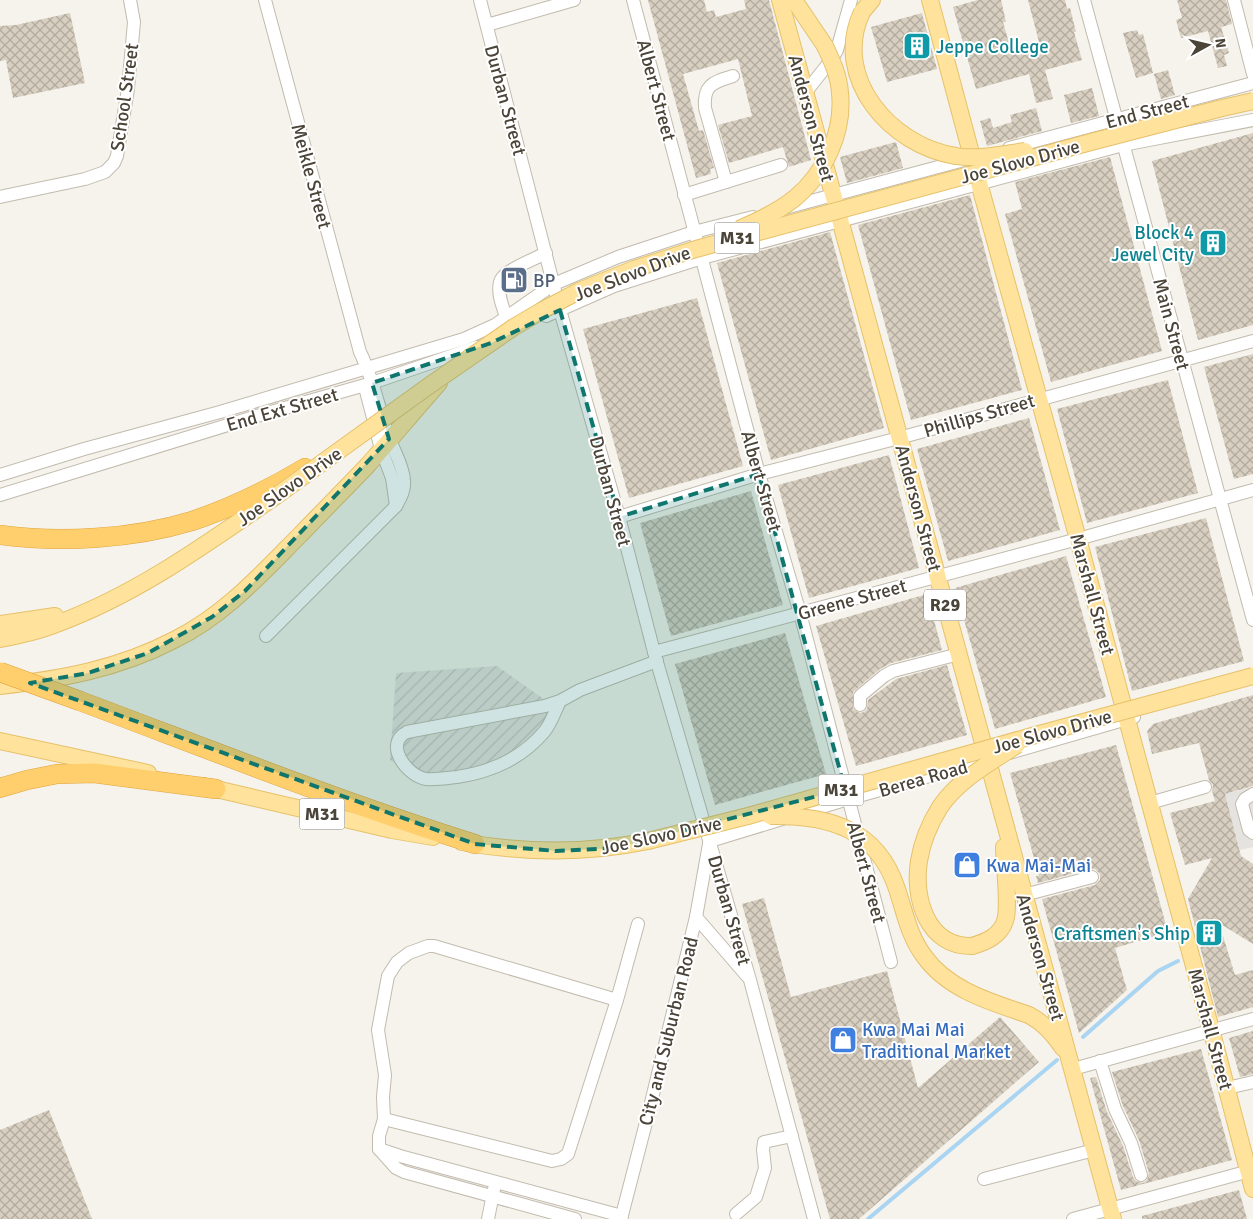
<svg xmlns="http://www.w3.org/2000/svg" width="1253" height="1219" font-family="Signika,sans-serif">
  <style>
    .industrial { fill: url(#industrial-furrows) }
    .parking { fill: #e5e3e0 }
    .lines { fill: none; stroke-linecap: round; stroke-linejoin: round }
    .stream { stroke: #a9d4f2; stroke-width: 4 }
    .building { fill: url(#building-cross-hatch) }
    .minor-casing { stroke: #c2bbae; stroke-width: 14 }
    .major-casing { stroke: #e6c16a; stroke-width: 18 }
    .highway-casing { stroke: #e0a43c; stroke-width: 20 }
    .minor { stroke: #fff; stroke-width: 12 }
    .major { stroke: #ffe39c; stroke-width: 16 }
    .highway { stroke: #ffcf6e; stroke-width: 19 }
    .major-bridge-casing { stroke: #e6c16a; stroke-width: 18; stroke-linecap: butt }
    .highway-bridge-casing { stroke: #e0a43c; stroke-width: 20; stroke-linecap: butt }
    .major-bridge { stroke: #ffe39c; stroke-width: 16 }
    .highway-bridge { stroke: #ffcf6e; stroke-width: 19 }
    .marked { fill: #0f766e; fill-opacity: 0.2; stroke: #0f766e; stroke-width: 4; stroke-dasharray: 10 6; stroke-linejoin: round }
    .labels { text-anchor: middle; stroke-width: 4; stroke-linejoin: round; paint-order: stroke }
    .shield { fill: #fff; stroke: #817c74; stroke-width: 1 }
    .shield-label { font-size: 18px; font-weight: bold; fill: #4b4439 }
    .culture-label { font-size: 19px; fill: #0d838f; stroke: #fff; text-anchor: end }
    .street-label { font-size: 19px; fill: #4b4439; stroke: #fff }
    .service-label { font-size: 19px; fill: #4e5e75; stroke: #fff; text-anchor: start }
    .shop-label { font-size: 19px; fill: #366cbe; stroke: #fff; text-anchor: start }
  </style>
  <defs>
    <pattern id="industrial-furrows" width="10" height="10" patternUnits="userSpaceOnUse" patternTransform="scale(1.25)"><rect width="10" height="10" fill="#e6e2dd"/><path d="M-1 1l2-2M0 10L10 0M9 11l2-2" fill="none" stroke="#c7c3be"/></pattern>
    <pattern id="building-cross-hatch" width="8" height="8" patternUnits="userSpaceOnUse" patternTransform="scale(1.25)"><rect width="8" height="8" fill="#d8cfc1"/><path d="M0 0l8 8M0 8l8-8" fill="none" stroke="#b1aa9e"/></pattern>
  </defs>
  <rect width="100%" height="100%" fill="#f6f3ec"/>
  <path class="industrial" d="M497,666L548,702L546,731L508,762L421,782L390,760L396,673Z"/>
  <path class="parking" d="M1253,787V847L1240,850L1225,794Z"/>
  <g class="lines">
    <g class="stream">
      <path d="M1083,1037L1158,971L1178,961"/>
      <path d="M868,1219L1057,1060"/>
    </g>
  </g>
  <g class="building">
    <path d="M648,0H704L707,12L714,10L716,17L746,9L744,0H769L811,160L789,167L783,147L729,163L718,125L752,116L738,59L683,74L699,131L703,130L714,168L710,169L711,174L696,178Z"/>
    <path d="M978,0H1001L1006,22H1003L1011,50L1039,42L1028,0H1065L1067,9L1070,8L1076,32H1074L1082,60L1045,70L1053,99L1036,103L1029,74L976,89L953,7Z"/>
    <path d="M1177,0H1226L1232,24L1221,27L1229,53L1224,55L1227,66L1218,68L1208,31L1181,38L1176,20L1182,18Z"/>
    <path d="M70,13L85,83L13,98L6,60L0,61V26L16,25Z"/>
    <path d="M922,13L937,69L887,82L871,27Z"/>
    <path d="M1137,30L1139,35L1143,34L1153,73L1136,78L1123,33Z"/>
    <path d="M1168,70L1175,95L1161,99L1154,74Z"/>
    <path d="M1092,88L1099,116L1071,123L1064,95Z"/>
    <path d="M1036,108L1042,131L987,146L980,121L990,118L993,128L1012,122L1010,115Z"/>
    <path d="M1253,133V325L1198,340L1152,161Z"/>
    <path d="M896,142L903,168L847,183L840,157Z"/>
    <path d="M1110,157L1162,351L1051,382L1005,214L1022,209L1015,182Z"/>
    <path d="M970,195L1022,390L911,420L858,225Z"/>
    <path d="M830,232L884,428L771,460L717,263Z"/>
    <path d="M697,298L743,466L629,498L583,329Z"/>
    <path d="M1253,354V474L1234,479L1204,367Z"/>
    <path d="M1168,380L1198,493L1087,523L1057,409Z"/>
    <path d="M1029,418L1060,530L948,561L917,449Z"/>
    <path d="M889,455L919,568L809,598L778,485Z"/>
    <path d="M751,491L783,605L671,636L640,523Z"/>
    <path d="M1206,518L1244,661L1132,691L1095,547Z"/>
    <path d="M1066,556L1106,697L995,729L955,588Z"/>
    <path d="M927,594L942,650L891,663L880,669L853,692V709L860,713L864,712L867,709L868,700L896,679L947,665L967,735L856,766L816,626Z"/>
    <path d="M785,633L826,774L715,805L675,664Z"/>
    <path d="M1253,695V786L1225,794L1241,856L1253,864V944L1219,923L1235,975L1253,970V1007L1218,1017L1188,899L1212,858L1185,865L1170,813L1215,801L1212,791L1213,785L1209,780L1199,743L1152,754L1147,731L1153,724Z"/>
    <path d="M1116,745L1168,932L1115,948L1127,990L1079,1033L1042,899L1095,885L1100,880V874L1095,869H1090L1038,883L1036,876H1039L1010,773Z"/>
    <path d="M764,898L791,997L887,971L918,1088L1000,1017L1039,1062L859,1219H830L742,904Z"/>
    <path d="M1253,1031V1074L1240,1077L1229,1038Z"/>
    <path d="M1201,1049L1232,1160L1121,1190L1090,1078L1096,1077L1107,1112L1123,1146L1133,1177L1136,1181L1143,1183L1147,1180L1149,1173L1139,1140L1123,1106L1112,1072Z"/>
    <path d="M49,1110L92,1219H0V1130Z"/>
    <path d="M1239,1190L1247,1219H1142V1216Z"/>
  </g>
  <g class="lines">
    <defs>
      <g id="minor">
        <path d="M265,0L360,352C374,380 379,411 390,440C395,453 403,466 404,480C405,490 401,497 396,506L266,636"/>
        <path d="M480,0L560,310L619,517L654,652L750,980L814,1219"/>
        <path d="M633,0L759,474L800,613L891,962"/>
        <path d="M1084,0L1253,620"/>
        <path d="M1234,0L1253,74"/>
        <path d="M487,25L574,0"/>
        <path d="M805,93L832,59L837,50L851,0"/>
        <path d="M1009,148L1253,83"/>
        <path d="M726,182L705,108C703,84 714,82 733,76"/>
        <path d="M684,195L781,165"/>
        <path d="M0,197L85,179L105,172L114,163L117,156L128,89L134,22L130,0"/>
        <path d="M785,208L968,159"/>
        <path d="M546,316L614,286L702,258L1123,145L1253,120"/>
        <path d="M506,317C503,307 497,294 500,282C502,271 535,259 546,253"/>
        <path d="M366,391L381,449L392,478L396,506"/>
        <path d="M0,475L84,449L220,412L464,339L495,325L554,284L618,257L694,232L753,217"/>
        <path d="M0,495L257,416L372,383L477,347"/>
        <path d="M619,517L759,474L899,438L1253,341"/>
        <path d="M654,652L1078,539L1253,490"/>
        <path d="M560,701C555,711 551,724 544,732C521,759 491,772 457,777C447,778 436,780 426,779C407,776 383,744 407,732L545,706L560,701L580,690L657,661"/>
        <path d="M860,705V696L884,676L893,671L959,654"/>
        <path d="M1009,753L1134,717"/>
        <path d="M1253,794L1245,799L1242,804L1249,830L1253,833"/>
        <path d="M1150,803L1205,787"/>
        <path d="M710,841L848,799L990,759"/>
        <path d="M1024,895L1092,877"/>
        <path d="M696,917L747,976"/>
        <path d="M1100,1061L1115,1109L1131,1143L1141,1175"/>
        <path d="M1073,1069L1253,1019"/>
        <path d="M1227,1088L1253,1082"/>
        <path d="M384,1119L552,1161L561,1159L568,1154L617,1000L638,924"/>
        <path d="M379,1149L400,1156L622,1216"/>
        <path d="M984,1179L1094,1150"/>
        <path d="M736,1214L756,1197L765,1168L763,1150L764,1142L792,1136"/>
        <path d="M488,1219L494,1189"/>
        <path d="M575,1219L404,1172L396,1168L379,1149V1136L384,1119L383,1097L385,1075L378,1030L388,976L397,962L409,953L428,946H434L617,1000"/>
        <path d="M621,1219L649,1111L696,917L709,844"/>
        <path d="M1073,1219L1253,1170"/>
      </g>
      <g id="major">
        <path d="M780,0L1113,1219"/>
        <path d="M794,0L825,46"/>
        <path d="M930,0L979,183L1078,539L1211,1029L1253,1189"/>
        <path d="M862,12L872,0"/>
        <path d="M0,624L55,616"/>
        <path d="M0,639C20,635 40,631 59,623C139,593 206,544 276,496"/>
        <path d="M0,686C62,679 118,669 174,640C225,615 262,573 301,534C323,511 345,489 367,466C391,439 415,410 439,383"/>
        <path d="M0,741L148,773"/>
        <path d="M203,786L392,830L433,837"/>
        <path d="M462,842C524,853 586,854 648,841"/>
        <path d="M972,946C986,942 1000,936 1005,921C1010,907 1004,864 1004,847"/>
        <path d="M1029,1015C1044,1023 1053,1034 1063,1048"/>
      </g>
      <g id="highway">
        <path d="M0,535C61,543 133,539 192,521C231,508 270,489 305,468"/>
        <path d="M80,701C211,750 341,802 475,844"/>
        <path d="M0,788L27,780L57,774L94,773L216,789"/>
      </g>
    </defs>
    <use href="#minor" class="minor-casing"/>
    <use href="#major" class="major-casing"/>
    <use href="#highway" class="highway-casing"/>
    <use href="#minor" class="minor"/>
    <use href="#major" class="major"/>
    <use href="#highway" class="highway"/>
    <defs>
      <g id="major-bridge">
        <path d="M862,12C831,78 891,146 956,156C978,160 1002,154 1025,151"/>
        <path d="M739,229C758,221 779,211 795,198C825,173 844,132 840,93C839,76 832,61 825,46"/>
        <path d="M276,496L430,385L514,327L543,310L579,291L634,269L696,249L1091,142L1222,108L1253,101"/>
        <path d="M770,816C828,815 877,828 897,889C905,913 909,936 924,956C948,990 991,1002 1029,1015"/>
        <path d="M648,841L748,816L1032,736L1253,676"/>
        <path d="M972,946C927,947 913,898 919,861C922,842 930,823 940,807C958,780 990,763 1017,745"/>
      </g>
      <path id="highway-bridge" d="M0,672L80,701"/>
    </defs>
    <use href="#major-bridge" class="major-bridge-casing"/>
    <use href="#highway-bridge" class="highway-bridge-casing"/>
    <use href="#major-bridge" class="major-bridge"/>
    <use href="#highway-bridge" class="highway-bridge"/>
  </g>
  <path class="marked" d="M560,310L619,517L759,474L845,789L616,848L556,851L475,844L30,683L88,673L148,653L212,617L245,591L389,439L372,383L491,343Z"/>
  <defs>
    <symbol id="building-square" viewBox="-11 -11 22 22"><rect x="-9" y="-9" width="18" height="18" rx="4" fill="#0f9aa8" stroke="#fff"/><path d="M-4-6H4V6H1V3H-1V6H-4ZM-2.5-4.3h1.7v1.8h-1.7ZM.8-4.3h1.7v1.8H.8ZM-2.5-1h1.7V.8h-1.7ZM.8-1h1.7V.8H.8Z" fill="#fff"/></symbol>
    <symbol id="fuel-square" viewBox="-11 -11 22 22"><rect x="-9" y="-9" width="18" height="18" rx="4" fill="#5c6f8a" stroke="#fff"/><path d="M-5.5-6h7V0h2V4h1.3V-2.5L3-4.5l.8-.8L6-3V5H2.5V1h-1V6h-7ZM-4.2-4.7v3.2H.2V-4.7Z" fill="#fff"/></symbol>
    <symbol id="shop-square" viewBox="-11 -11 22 22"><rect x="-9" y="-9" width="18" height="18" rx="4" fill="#3f7fe0" stroke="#fff"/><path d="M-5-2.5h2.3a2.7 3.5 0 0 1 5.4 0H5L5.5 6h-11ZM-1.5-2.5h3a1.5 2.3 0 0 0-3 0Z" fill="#fff"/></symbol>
  </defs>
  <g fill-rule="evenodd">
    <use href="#building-square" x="901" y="30" width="32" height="32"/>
    <use href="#building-square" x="1197" y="227" width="32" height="32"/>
    <use href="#fuel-square" x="498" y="264" width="32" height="32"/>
    <use href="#shop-square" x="951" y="849" width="32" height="32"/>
    <use href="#building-square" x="1193" y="917" width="32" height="32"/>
    <use href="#shop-square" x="827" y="1024" width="32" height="32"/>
  </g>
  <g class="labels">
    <g class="shield">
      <rect x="714.5" y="222.5" width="45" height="31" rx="4"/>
      <rect x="924" y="589.5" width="42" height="31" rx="4"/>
      <rect x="818.5" y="774.5" width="45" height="31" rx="4"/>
      <rect x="299.5" y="798.5" width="45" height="31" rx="4"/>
    </g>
    <g class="shield-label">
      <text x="737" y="244">M31</text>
      <text x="945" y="611">R29</text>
      <text x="841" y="796">M31</text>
      <text x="322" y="820">M31</text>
    </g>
    <g class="culture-label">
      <text x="936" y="53" text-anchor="start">Jeppe College</text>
      <text x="1194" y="239">Block 4<tspan x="1194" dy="22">Jewel City</tspan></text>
      <text x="1190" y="940">Craftsmen's Ship</text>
    </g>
    <g class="street-label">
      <text transform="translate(657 90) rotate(75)" y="7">Albert Street</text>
      <text transform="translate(124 97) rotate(-82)" y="7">School Street</text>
      <text transform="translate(506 100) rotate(75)" y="7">Durban Street</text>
      <text transform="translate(1147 111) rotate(-15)" y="7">End Street</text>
      <text transform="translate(812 118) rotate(75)" y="7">Anderson Street</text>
      <text transform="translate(1020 161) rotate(-15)" y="7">Joe Slovo Drive</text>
      <text transform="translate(312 176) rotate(75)" y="7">Meikle Street</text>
      <text transform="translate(632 273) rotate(-21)" y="7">Joe Slovo Drive</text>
      <text transform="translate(1172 324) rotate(75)" y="7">Main Street</text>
      <text transform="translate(282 409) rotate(-16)" y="7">End Ext Street</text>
      <text transform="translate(979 415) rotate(-16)" y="7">Phillips Street</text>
      <text transform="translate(762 481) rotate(74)" y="7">Albert Street</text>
      <text transform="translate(289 486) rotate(-35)" y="7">Joe Slovo Drive</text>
      <text transform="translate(611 491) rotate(75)" y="7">Durban Street</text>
      <text transform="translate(919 508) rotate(75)" y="7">Anderson Street</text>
      <text transform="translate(1093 594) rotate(75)" y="7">Marshall Street</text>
      <text transform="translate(852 599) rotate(-15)" y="7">Greene Street</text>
      <text transform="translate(1052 731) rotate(-15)" y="7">Joe Slovo Drive</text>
      <text transform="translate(923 778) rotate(-16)" y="7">Berea Road</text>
      <text transform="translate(661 835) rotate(-12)" y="7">Joe Slovo Drive</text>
      <text transform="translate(867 872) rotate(75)" y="7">Albert Street</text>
      <text transform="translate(730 910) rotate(74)" y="7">Durban Street</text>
      <text transform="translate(1041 957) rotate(74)" y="7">Anderson Street</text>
      <text transform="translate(1211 1029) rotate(75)" y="7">Marshall Street</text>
      <text transform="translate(668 1031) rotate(-76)" y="7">City and Suburban Road</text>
    </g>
    <g class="service-label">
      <text x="533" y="287">BP</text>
    </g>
    <g class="shop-label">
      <text x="986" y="872">Kwa Mai-Mai</text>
      <text x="862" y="1036">Kwa Mai Mai<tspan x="862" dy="22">Traditional Market</tspan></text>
    </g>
  </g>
  <g transform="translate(1208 45) rotate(82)" stroke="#ffffff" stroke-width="4" paint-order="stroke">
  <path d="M0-4L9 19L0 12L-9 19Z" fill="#4b4439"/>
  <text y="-8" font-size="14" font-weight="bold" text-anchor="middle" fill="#4b4439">N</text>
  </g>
</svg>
